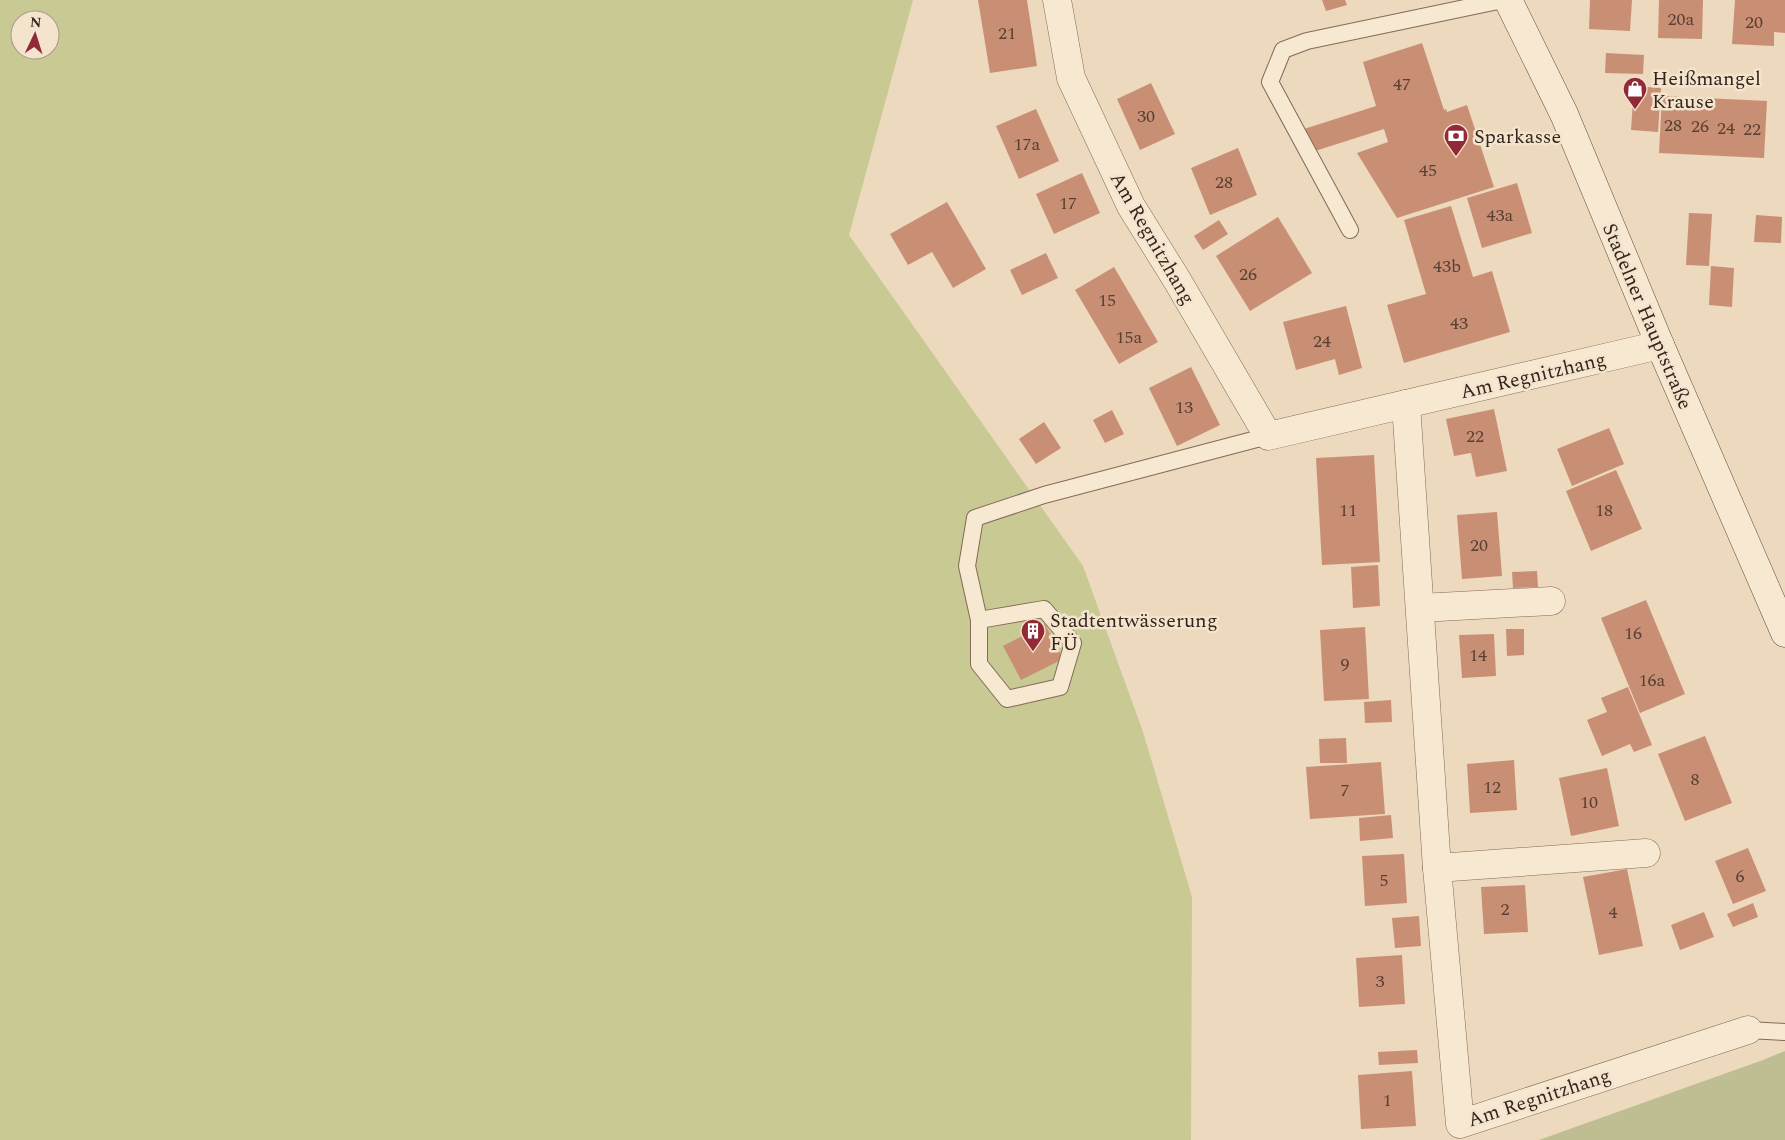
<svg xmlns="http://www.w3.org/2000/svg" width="1785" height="1140" font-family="Spectral,serif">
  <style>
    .green { fill: #c9c993; fill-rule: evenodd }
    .cemetery { fill: #bebe92 }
    .building { fill: #c98f75 }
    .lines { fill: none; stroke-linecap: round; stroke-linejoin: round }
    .service-casing { stroke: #846a58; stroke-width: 18 }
    .minor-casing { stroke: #846a58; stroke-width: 29 }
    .secondary-casing { stroke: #654b3b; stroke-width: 29 }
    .service { stroke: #f7e8d1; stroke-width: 16 }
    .minor { stroke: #f7e8d1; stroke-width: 28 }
    .secondary { stroke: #f7e8d1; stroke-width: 28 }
    .labels { text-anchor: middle; stroke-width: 5; stroke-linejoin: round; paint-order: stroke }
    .number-label { font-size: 18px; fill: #584032 }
    .poi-label { font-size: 20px; fill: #33251c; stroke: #f4e4ce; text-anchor: start }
    .street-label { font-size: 20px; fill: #33251c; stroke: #f4e4ce }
  </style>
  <rect width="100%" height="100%" fill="#ecd9be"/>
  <path class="green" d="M0,0H913L849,235L1083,566L1143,732L1192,897L1191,1140H0ZM20,20H50V50H20Z"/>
  <path class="cemetery" d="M1785,1051V1140H1539L1763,1060Z"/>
  <g class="building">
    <path d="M978,0H1027L1037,66L990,73Z"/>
    <path d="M1322,0H1345L1347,5L1326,11Z"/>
    <path d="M1590,0H1632L1630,31L1589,29Z"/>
    <path d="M1659,0H1703L1702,39L1658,38Z"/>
    <path d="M1735,0H1785V33L1774,32V46L1732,44Z"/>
    <path d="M1422,43L1444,110L1446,109L1447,112L1467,105L1494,187L1397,218L1357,153L1388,142L1384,129L1312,152L1304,129L1376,106L1363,62Z"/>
    <path d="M1606,53L1644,55L1643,74L1605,73Z"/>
    <path d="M1151,83L1175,134L1140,150L1117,99Z"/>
    <path d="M1634,86L1661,88L1658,132L1631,130Z"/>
    <path d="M1662,96L1767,101L1764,158L1659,153Z"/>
    <path d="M1036,109L1059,161L1019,179L996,126Z"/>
    <path d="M1238,148L1257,195L1210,215L1191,168Z"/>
    <path d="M1082,173L1100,213L1054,234L1036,194Z"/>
    <path d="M1517,183L1532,233L1482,248L1467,198Z"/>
    <path d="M947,202L986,269L953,288L932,252L908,265L890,234Z"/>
    <path d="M1451,206L1473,277L1492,271L1510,332L1404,363L1387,305L1426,294L1404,220Z"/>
    <path d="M1689,213L1712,214L1709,266L1686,265Z"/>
    <path d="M1756,215L1782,217L1781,243L1754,242Z"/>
    <path d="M1278,217L1312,273L1250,311L1216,256Z"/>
    <path d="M1219,220L1228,234L1203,250L1194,236Z"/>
    <path d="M1046,253L1058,278L1022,295L1010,270Z"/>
    <path d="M1711,266L1734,268L1732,307L1709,305Z"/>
    <path d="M1114,267L1158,342L1119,364L1075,290Z"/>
    <path d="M1346,306L1362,368L1339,375L1335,359L1296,370L1283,322Z"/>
    <path d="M1191,367L1220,425L1177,446L1149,388Z"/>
    <path d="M1494,409L1507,471L1476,477L1471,453L1454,456L1446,419Z"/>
    <path d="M1112,410L1124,434L1105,443L1093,420Z"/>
    <path d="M1044,422L1061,448L1036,464L1019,439Z"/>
    <path d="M1609,428L1624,464L1572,486L1557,449Z"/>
    <path d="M1374,455L1380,562L1322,565L1316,458Z"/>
    <path d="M1616,470L1642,529L1591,551L1566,491Z"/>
    <path d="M1497,512L1502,576L1462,579L1457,515Z"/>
    <path d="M1378,565L1380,606L1353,608L1351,567Z"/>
    <path d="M1537,571L1538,587L1513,588L1512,572Z"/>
    <path d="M1646,600L1685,694L1640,713L1601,618Z"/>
    <path d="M1045,624L1063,659L1021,680L1003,646Z"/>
    <path d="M1365,627L1369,699L1324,701L1320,630Z"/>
    <path d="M1506,629H1524V655L1507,656Z"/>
    <path d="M1494,634L1496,676L1462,678L1459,635Z"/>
    <path d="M1628,687L1652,745L1634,752L1630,744L1602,756L1587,720L1607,712L1601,698Z"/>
    <path d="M1391,700L1392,722L1365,723L1364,702Z"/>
    <path d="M1705,736L1732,803L1685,821L1658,754Z"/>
    <path d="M1346,738L1347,763H1320L1319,739Z"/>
    <path d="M1514,760L1517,810L1470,813L1467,764Z"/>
    <path d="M1381,762L1385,814L1310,819L1306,767Z"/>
    <path d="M1607,768L1619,826L1571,836L1559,778Z"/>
    <path d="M1391,815L1393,838L1360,841L1359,818Z"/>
    <path d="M1748,848L1766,891L1733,904L1715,861Z"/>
    <path d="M1404,854L1407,903L1365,906L1362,856Z"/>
    <path d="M1627,869L1643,946L1599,955L1583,877Z"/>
    <path d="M1525,885L1528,932L1484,934L1481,887Z"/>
    <path d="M1753,903L1758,917L1733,927L1727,914Z"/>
    <path d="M1704,912L1714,937L1680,950L1671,925Z"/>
    <path d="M1419,916L1421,946L1395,948L1392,918Z"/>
    <path d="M1402,955L1405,1004L1359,1007L1356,958Z"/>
    <path d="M1417,1050L1418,1063L1379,1065L1378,1052Z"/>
    <path d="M1412,1071L1416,1126L1361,1129L1358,1075Z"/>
  </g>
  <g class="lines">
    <defs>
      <g id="service">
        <path d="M1350,230L1270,82L1283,50L1307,41L1503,0"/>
        <path d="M979,620L1044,609L1073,643L1060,687L1007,699L979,664V620L967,566L975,518L1044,495L1268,436"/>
        <path d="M1748,1030L1785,1032"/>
      </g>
      <g id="minor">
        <path d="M1057,0L1071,78L1131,206L1177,280L1268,436L1660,345"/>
        <path d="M1406,404L1437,868L1460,1124L1748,1030"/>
        <path d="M1420,608L1551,601"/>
        <path d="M1437,868L1646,853"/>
      </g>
      <path id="secondary" d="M1508,0L1564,114L1660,345L1785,633"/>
    </defs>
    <use href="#service" class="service-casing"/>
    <use href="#minor" class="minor-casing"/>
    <use href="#secondary" class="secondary-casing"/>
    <use href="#service" class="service"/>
    <use href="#minor" class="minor"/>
    <use href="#secondary" class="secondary"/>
  </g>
  <defs>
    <symbol id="shop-pin" viewBox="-11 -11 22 30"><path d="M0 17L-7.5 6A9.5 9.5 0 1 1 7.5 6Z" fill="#912a36" stroke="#f4e4ce"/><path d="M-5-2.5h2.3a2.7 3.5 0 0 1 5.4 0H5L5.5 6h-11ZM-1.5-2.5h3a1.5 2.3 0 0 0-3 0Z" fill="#fff"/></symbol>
    <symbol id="bank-pin" viewBox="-11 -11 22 30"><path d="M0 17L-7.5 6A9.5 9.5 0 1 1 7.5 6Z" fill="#912a36" stroke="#f4e4ce"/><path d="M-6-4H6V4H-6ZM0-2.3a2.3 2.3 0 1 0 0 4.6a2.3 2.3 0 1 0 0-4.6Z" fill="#fff"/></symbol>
    <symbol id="building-pin" viewBox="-11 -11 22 30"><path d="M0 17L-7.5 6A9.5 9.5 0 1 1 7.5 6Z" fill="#912a36" stroke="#f4e4ce"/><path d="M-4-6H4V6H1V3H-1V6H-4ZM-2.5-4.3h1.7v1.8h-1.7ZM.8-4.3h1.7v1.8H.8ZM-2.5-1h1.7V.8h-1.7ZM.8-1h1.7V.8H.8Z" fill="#fff"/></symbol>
  </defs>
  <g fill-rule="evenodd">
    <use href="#shop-pin" x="1621" y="75" width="28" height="38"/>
    <use href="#bank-pin" x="1442" y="122" width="28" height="38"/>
    <use href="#building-pin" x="1019" y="617" width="28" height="38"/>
  </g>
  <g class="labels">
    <g class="number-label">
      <text x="1681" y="25">20a</text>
      <text x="1754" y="28">20</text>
      <text x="1007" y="39">21</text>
      <text x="1402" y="90">47</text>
      <text x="1146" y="122">30</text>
      <text x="1673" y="131">28</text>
      <text x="1700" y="132">26</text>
      <text x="1726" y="134">24</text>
      <text x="1752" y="135">22</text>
      <text x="1027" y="150">17a</text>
      <text x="1428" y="176">45</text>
      <text x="1224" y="188">28</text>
      <text x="1068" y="209">17</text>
      <text x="1500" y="221">43a</text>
      <text x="1447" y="272">43b</text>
      <text x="1248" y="280">26</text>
      <text x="1107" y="306">15</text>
      <text x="1459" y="329">43</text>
      <text x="1129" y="343">15a</text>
      <text x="1322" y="347">24</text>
      <text x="1184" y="413">13</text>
      <text x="1475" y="442">22</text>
      <text x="1348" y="516">11</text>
      <text x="1604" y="516">18</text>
      <text x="1479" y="551">20</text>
      <text x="1633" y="639">16</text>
      <text x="1478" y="661">14</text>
      <text x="1345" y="670">9</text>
      <text x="1652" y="686">16a</text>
      <text x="1695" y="785">8</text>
      <text x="1492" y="793">12</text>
      <text x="1345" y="796">7</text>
      <text x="1589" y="808">10</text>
      <text x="1740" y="882">6</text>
      <text x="1384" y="886">5</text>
      <text x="1505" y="915">2</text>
      <text x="1613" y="918">4</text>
      <text x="1380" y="987">3</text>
      <text x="1387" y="1106">1</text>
    </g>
    <g class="poi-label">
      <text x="1652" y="85">Heißmangel<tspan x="1652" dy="23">Krause</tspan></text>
      <text x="1474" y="143">Sparkasse</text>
      <text x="1050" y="627">Stadtentwässerung<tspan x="1050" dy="23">FÜ</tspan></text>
    </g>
    <g class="street-label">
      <text transform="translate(1153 238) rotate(60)" y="7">Am Regnitzhang</text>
      <text transform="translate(1648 316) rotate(67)" y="7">Stadelner Hauptstraße</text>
      <text transform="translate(1533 375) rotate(-13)" y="7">Am Regnitzhang</text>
      <text transform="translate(1539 1097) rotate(-18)" y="7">Am Regnitzhang</text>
    </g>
  </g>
  <g transform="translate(35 35) rotate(4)"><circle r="24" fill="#f4e4ce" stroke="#a79887"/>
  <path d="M0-4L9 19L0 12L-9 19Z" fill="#912a36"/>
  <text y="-8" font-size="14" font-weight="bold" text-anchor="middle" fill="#33251c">N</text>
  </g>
</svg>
